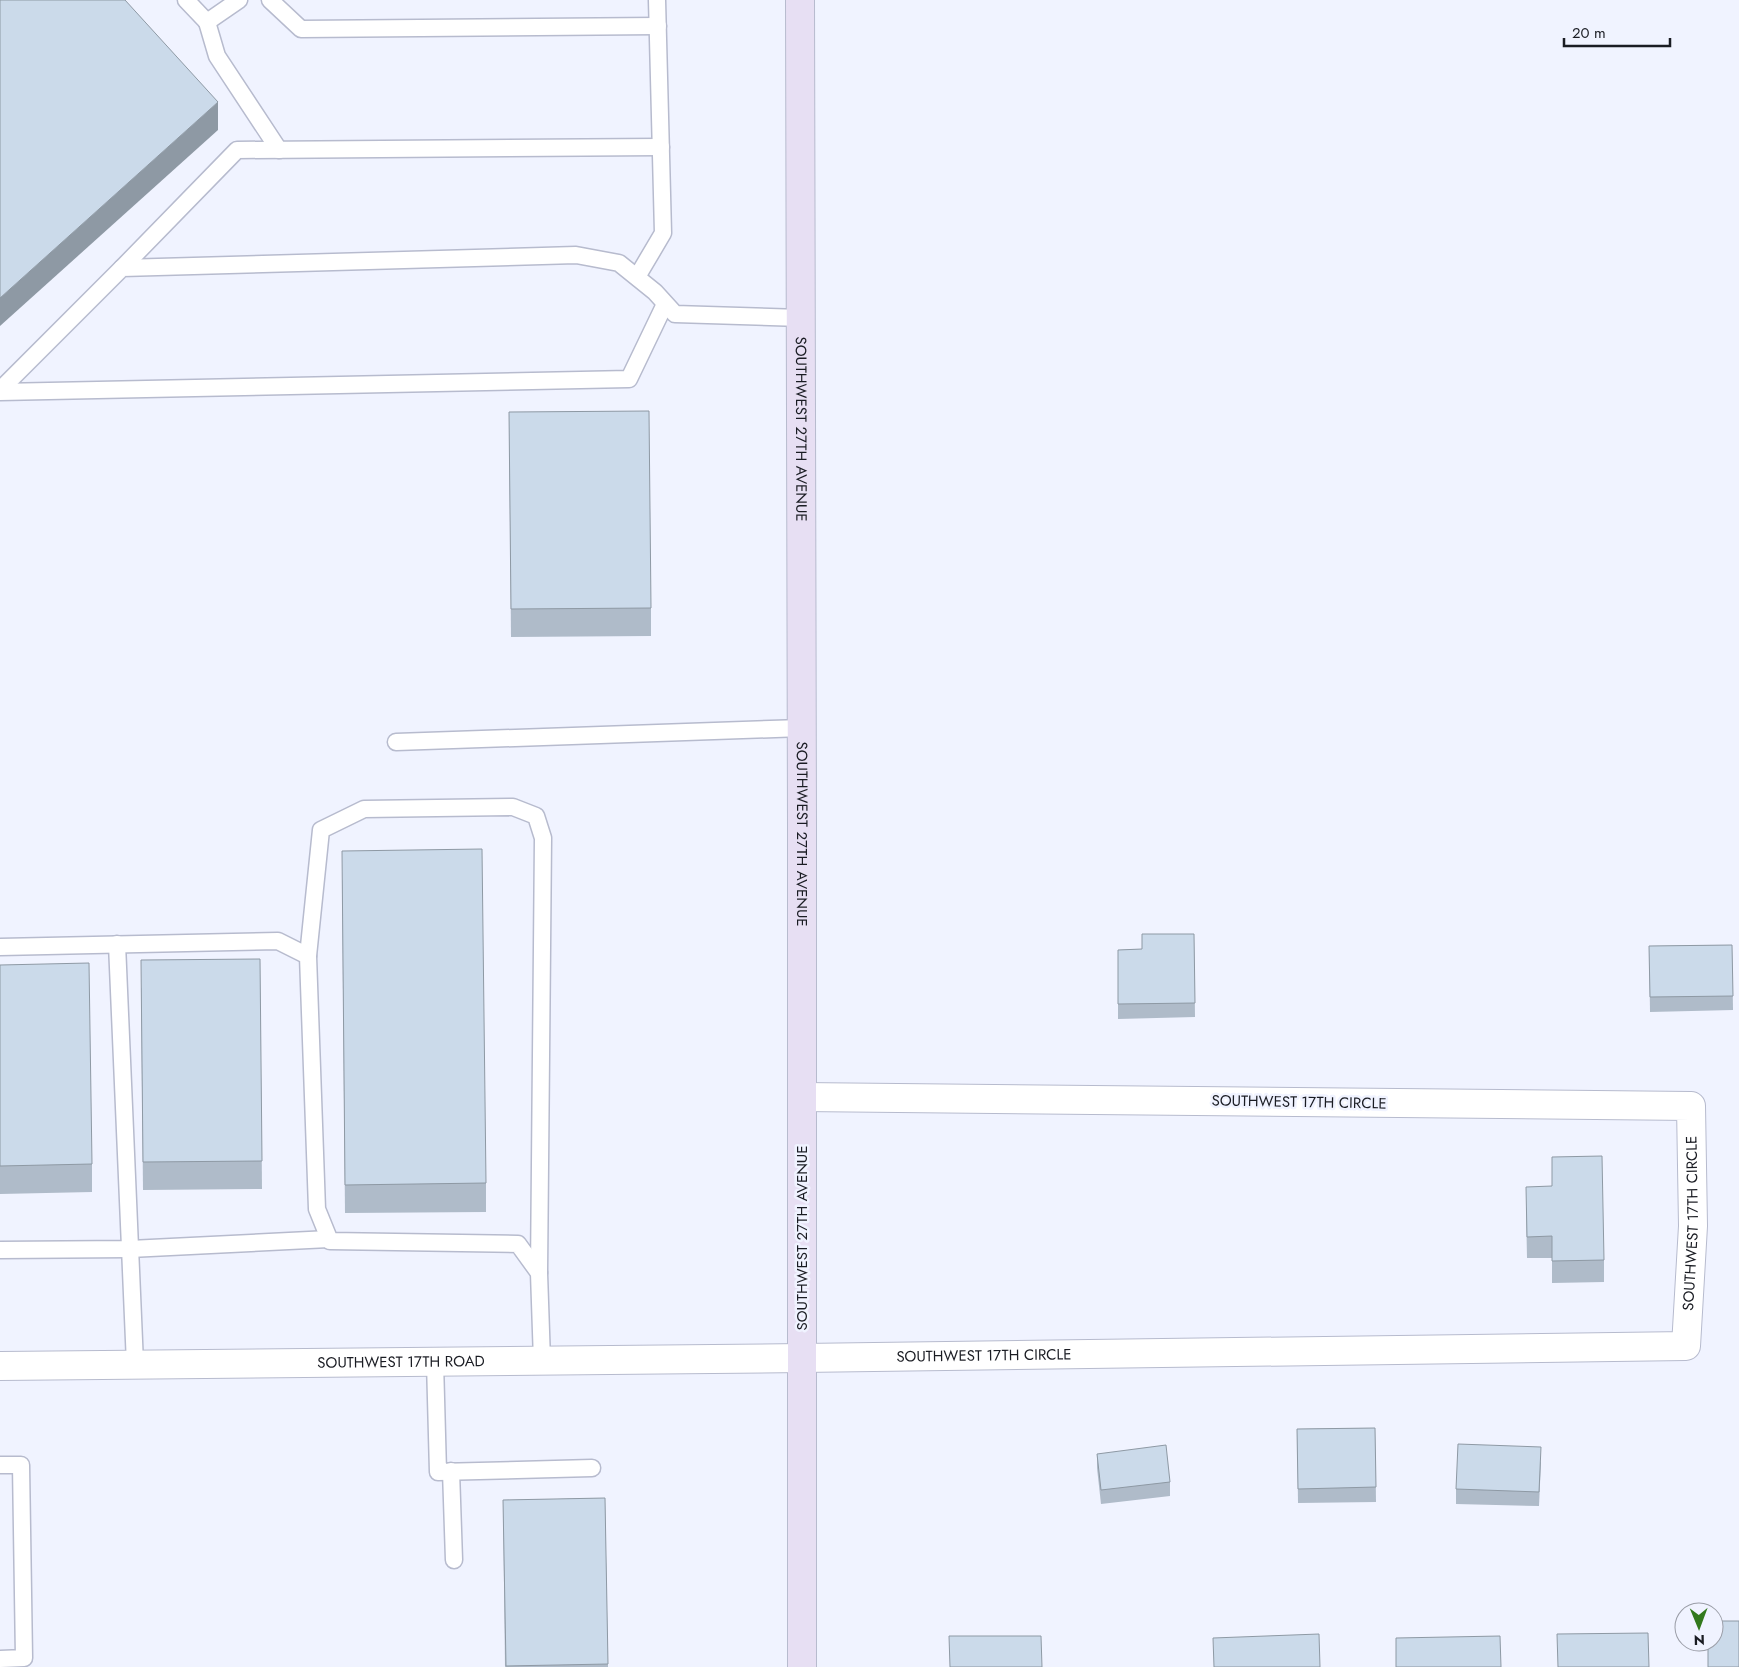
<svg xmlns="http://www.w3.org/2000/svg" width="1739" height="1667" font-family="Jost,sans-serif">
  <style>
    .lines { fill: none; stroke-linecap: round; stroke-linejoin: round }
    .service-casing { stroke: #b7bbce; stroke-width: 19 }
    .minor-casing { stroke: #b7bbce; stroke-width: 30 }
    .secondary-casing { stroke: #b7bbce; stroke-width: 30 }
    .service { stroke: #fff; stroke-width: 16 }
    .minor { stroke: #fff; stroke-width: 28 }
    .secondary { stroke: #e7dff3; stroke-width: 28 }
    .wall { fill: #afbbc9 }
    .shaded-wall { fill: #8e99a4 }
    .building { fill: #cbdaea; stroke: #8e99a4 }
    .labels { text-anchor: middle; stroke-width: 5; stroke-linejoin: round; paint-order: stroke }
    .street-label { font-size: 15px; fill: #1a1c23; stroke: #f0f3ff }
  </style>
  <rect width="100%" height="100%" fill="#f0f3ff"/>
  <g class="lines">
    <defs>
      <g id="service">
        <path d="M186,0L207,22L239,0"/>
        <path d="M270,0L301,29L658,26"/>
        <path d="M207,22L217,56L279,150"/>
        <path d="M122,268L237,150L661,147"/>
        <path d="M637,277L663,233L657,0"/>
        <path d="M0,390L122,268L576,255L619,263L655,292L675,314L801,318"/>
        <path d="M0,392L629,379L665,304"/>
        <path d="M396,742L802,728"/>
        <path d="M117,944L135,1364"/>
        <path d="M0,947L278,941L308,956L317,1209L330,1241L518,1244L539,1273L542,1361"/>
        <path d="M308,956L321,830L364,809L513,807L536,816L543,838L539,1273"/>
        <path d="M0,1250L130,1249L329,1239"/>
        <path d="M435,1362L438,1472L592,1468"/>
        <path d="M0,1465H21L24,1658L0,1659"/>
        <path d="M451,1471L454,1560"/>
      </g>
      <g id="minor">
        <path id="s1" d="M0,1366L802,1358L1686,1346L1693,1226L1691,1106L802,1097"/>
      </g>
      <g id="secondary">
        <path id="s2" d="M800,0L802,827V1667"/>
      </g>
    </defs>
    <use href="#service" class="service-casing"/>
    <use href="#minor" class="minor-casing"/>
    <use href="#secondary" class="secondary-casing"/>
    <use href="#service" class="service"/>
    <use href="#minor" class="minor"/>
    <use href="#secondary" class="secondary"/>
  </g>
  <g class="wall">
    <path d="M509,412L651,608V636L511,637Z"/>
    <path d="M342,879L486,1183V1212L345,1213Z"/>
    <path d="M1194,934L1195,1017L1118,1019V950L1142,949Z"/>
    <path d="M1732,945L1733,1010L1650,1012L1649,946Z"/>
    <path d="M260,959L262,1189L143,1190L141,988Z"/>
    <path d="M0,965L92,1164V1192L0,1194Z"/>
    <path d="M1526,1208L1604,1260V1282L1552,1283V1258H1527Z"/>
    <path d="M1375,1428L1376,1502L1298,1503L1297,1429Z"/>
    <path d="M1097,1454L1170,1482V1496L1101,1504L1097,1468Z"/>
    <path d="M1541,1462L1539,1506L1456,1504V1489Z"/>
    <path d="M605,1498L608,1667H505L503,1500Z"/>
  </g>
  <path class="shaded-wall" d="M218,102V130L0,326V298Z"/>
  <g class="building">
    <path d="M0,0H125L218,102L0,298Z"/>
    <path d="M649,411L651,608L511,609L509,412Z"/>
    <path d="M482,849L486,1183L345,1185L342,851Z"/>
    <path d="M1142,934H1194L1195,1003L1118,1004V950L1142,949Z"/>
    <path d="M1732,945L1733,996L1650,997L1649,946Z"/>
    <path d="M260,959L262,1161L143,1162L141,960Z"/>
    <path d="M89,963L92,1164L0,1166V965Z"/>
    <path d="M1602,1156L1604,1260L1552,1261V1236L1527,1237L1526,1187L1552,1186V1157Z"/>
    <path d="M1375,1428L1376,1487L1298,1489L1297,1429Z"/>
    <path d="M1458,1444L1541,1447L1539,1492L1456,1489Z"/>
    <path d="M1166,1445L1170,1482L1101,1490L1097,1454Z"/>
    <path d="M605,1498L608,1664L506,1666L503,1500Z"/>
    <path d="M1714,1621H1739V1667H1708V1642H1714Z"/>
    <path d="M1648,1633L1649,1667H1558L1557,1634Z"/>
    <path d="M1319,1634L1320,1667H1214L1213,1638Z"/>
    <path d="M949,1636H1041L1042,1667H950Z"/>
    <path d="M1500,1636L1501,1667H1396V1638Z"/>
  </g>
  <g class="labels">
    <g class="street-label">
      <text dy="5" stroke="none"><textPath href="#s2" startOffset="429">SOUTHWEST 27TH AVENUE</textPath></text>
      <text dy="5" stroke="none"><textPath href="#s2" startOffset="834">SOUTHWEST 27TH AVENUE</textPath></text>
      <text transform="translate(1299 1102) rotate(1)" y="5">SOUTHWEST 17TH CIRCLE</text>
      <text dy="5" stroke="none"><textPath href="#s1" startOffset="1809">SOUTHWEST 17TH CIRCLE</textPath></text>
      <text transform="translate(802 1238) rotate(-90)" y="5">SOUTHWEST 27TH AVENUE</text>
      <text dy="5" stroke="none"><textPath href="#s1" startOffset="984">SOUTHWEST 17TH CIRCLE</textPath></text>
      <text dy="5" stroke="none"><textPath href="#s1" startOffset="401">SOUTHWEST 17TH ROAD</textPath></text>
    </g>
  </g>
  <g transform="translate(1699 1627) rotate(179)"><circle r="24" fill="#f0f3ff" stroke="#9a9da7"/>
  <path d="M0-4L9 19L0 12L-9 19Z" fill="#32791d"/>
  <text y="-8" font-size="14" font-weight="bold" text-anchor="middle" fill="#1a1c23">N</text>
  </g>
  <path d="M1564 38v8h106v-8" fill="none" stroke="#1a1c23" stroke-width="2.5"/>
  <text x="1572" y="38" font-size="15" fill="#1a1c23" stroke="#f0f3ff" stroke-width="4" paint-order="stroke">20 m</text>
</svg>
